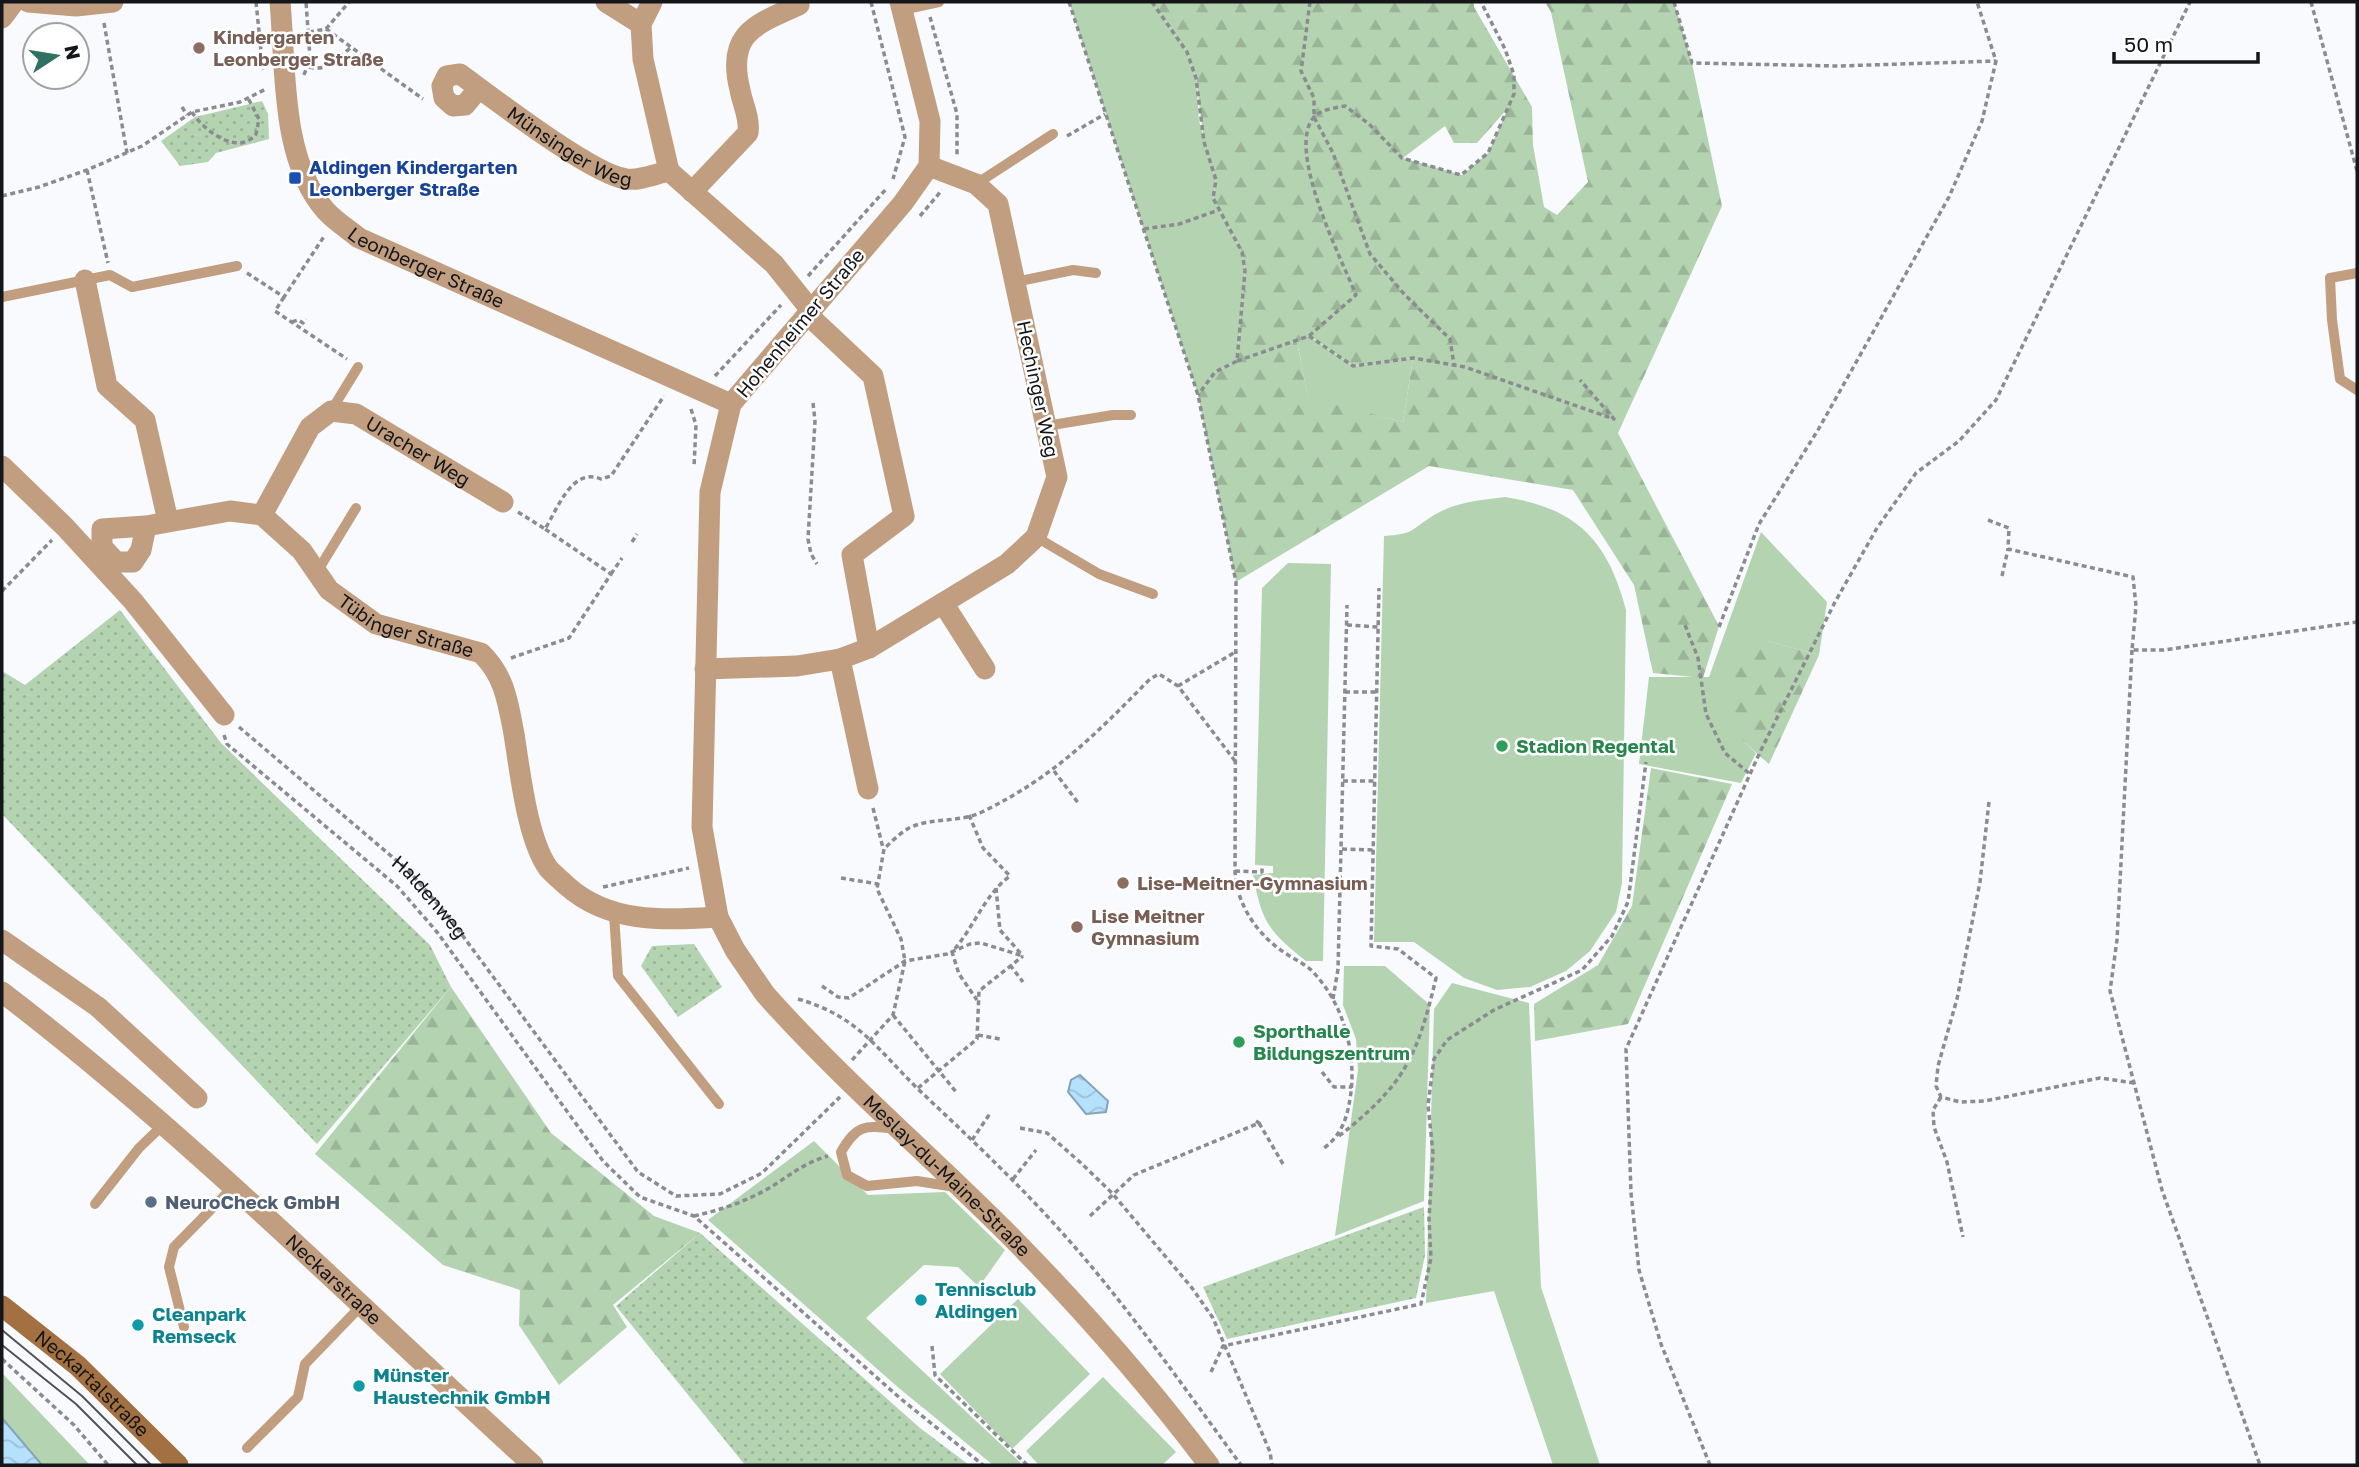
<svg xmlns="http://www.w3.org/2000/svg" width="2359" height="1467" font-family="'Golos Text',sans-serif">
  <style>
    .grass { fill: #b4d3b1 }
    .forest { fill: url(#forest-firs); fill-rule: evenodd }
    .park { fill: url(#park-dots) }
    .water { fill: url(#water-waves); stroke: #86a4b9; stroke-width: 2 }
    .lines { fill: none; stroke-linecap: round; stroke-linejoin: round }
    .path { stroke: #8b8c90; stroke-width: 3.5; stroke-dasharray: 5 3.5; stroke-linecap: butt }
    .lane { stroke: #c19e7f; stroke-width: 10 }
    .street { stroke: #c19e7f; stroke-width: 21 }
    .secondary { stroke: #a37041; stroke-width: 21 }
    .tram { stroke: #505256; stroke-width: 2 }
    .education-dot { fill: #8d6e63; stroke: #fff; stroke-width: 2.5 }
    .transit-dot { fill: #1a4fb4; stroke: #fff; stroke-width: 2.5 }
    .leisure-dot { fill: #2e9e5b; stroke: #fff; stroke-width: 2.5 }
    .service-dot { fill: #5c6f8a; stroke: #fff; stroke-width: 2.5 }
    .culture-dot { fill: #0f9aa8; stroke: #fff; stroke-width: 2.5 }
    .labels { text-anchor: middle; stroke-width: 5; stroke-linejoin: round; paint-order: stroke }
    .education-label { font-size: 19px; font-weight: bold; fill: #785e54; stroke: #fff; text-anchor: start }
    .street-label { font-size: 19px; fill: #15161a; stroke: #fff }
    .transit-label { font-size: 19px; font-weight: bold; fill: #164399; stroke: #fff; text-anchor: start }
    .leisure-label { font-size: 19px; font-weight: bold; fill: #27864d; stroke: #fff; text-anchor: start }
    .service-label { font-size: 19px; font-weight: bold; fill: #4e5e75; stroke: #fff; text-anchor: start }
    .culture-label { font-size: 19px; font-weight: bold; fill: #0d838f; stroke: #fff; text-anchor: start }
  </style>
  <defs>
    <pattern id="forest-firs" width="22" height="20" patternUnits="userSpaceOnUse" patternTransform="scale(1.75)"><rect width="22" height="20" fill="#b4d3b1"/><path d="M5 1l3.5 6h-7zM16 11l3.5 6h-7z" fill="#9ab498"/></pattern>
    <pattern id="park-dots" width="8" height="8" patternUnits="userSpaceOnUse" patternTransform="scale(1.75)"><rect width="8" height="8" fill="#b4d3b1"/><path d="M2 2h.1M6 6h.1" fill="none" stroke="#9ab498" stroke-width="1.8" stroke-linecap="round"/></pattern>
    <pattern id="water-waves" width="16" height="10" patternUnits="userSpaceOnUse" patternTransform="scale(1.75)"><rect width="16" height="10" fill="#b6e1fd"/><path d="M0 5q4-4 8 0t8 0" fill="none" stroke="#9cc0d8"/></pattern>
  </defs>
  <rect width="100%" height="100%" fill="#f8fafe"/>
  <g class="grass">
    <path d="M1069,2H1152L1187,52L1196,78L1199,121L1216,180L1213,198L1242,252L1245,271L1237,361L1215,372L1198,395Z"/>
    <path d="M1309,336L1353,366L1413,358L1403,422L1308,398L1297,341Z"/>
    <path d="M1505,497C1577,508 1608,541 1626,610L1622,883L1616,912L1590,951L1566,971L1530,987L1497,990L1464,978L1414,942H1374L1384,536C1415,534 1410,530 1434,515C1456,502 1480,500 1505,497Z"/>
    <path d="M1761,532L1827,602L1819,655L1768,641L1743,741L1756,753L1741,783L1639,764L1649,677H1709Z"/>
    <path d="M1288,563L1331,564L1323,961H1306C1268,931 1262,922 1253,875L1273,873V866L1255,865L1262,588Z"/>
    <path d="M1344,966H1385L1430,1005L1424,1201L1335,1236L1358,1070L1356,1039L1343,1005Z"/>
    <path d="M1452,983L1529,1003L1541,1287L1600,1465H1553L1494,1291L1426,1303L1434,1009Z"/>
    <path d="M814,1141L868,1195L945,1192L1005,1250L979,1287L958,1267L924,1265L866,1318L1023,1465H993L900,1389L708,1220Z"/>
    <path d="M1018,1299L1090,1374L1012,1449L940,1374Z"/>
    <path d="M2,1373L90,1465H42L2,1418Z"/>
    <path d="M1103,1377L1176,1452L1162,1465H1039L1026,1451Z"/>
  </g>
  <g class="forest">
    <path d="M1152,2H1474V7L1532,107L1533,145L1544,207L1557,215L1588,182L1551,12L1545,2H1674L1692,63L1722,206L1618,433L1719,626L1703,678L1653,673L1634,585L1573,490L1429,466L1236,582L1198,395L1215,372L1237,361L1245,271L1242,252L1213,198L1216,180L1204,142L1196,78L1187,52ZM1508,108L1488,153L1462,175L1403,158L1445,126L1454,143H1477ZM1310,336L1353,366L1413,358L1403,422L1308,397L1297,342Z"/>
    <path d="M1768,641L1819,655L1769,764L1743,741L1724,681Z"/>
    <path d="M1651,768L1732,784L1628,1024L1535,1041L1534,1004L1598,965L1632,906Z"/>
    <path d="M451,987L551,1133L654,1216L700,1233L613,1305L627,1327L559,1385L519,1325L520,1290L443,1265L315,1154Z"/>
  </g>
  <g class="park">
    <path d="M262,101L268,114L269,139L216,153L208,162L180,166L161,141L195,117Z"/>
    <path d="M120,610L221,743L430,945L451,987L317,1144L2,814V671L25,685Z"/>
    <path d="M694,944L722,987L678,1017L641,966L652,946Z"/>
    <path d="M1424,1207L1425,1255L1416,1298L1227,1339L1203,1287Z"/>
    <path d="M700,1233L920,1428L969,1465H745L616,1306Z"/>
  </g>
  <g class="water">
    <path d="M1080,1075L1108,1101L1106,1112L1086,1114L1068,1092L1071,1080Z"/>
    <path d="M2,1418L42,1465H2Z"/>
  </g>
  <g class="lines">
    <g class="path">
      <path d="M256,2L263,70"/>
      <path d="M871,2L905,137L893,179"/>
      <path d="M1069,2L1198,395L1236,582L1235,871C1236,901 1254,930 1278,948C1288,956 1300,961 1310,969C1342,1000 1356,1049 1351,1092C1348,1115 1343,1134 1324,1148"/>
      <path d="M1152,2L1187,52L1196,78L1204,142L1216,180L1213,198L1242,252L1245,271L1237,361L1215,372L1198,395"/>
      <path d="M1310,2L1301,71L1314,98V117L1333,153L1370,254L1405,295L1450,339L1454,365"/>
      <path d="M1674,2L1692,63L1838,66L1996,61"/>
      <path d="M2311,2L2357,171"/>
      <path d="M930,17L957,114V156"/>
      <path d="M104,23L127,153"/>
      <path d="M326,29L349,2"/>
      <path d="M309,32L326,29L423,99"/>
      <path d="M309,67C328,72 338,59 351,47"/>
      <path d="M304,75L310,58L306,2"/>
      <path d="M182,107L187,115"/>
      <path d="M192,112C203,130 238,157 256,134L259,119L248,98"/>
      <path d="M1067,136L1105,114"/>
      <path d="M87,170L108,263"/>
      <path d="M2,196L39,187L87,170L142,146L192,112L240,102L266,89"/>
      <path d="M920,216L942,190"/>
      <path d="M1144,229L1179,224L1216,211"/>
      <path d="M247,273L284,297L325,235"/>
      <path d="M808,276L887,188"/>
      <path d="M284,297L275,311L347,359"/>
      <path d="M292,322L298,320L303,323L306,319"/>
      <path d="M1309,336L1353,366L1413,358L1465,367L1614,419L1580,380"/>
      <path d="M1237,361L1309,336L1356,295C1342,260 1284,147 1315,116C1323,109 1335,108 1345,106L1369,124L1402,158L1461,175L1488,153L1514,94V75L1505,49L1481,2"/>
      <path d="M715,376L781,305"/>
      <path d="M813,403L815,421L808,539L811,554L817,564"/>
      <path d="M691,409L696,425L694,467"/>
      <path d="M518,512L545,529C558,508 572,467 601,479L611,476L664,396"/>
      <path d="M1988,520L2009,528L2008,549L2133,577L2136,606L2132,650H2164L2357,622"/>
      <path d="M632,542L637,534"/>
      <path d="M611,574L622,558"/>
      <path d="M2002,576L2008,549"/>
      <path d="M2,591L52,540"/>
      <path d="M1347,625L1378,627"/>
      <path d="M1685,625L1698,658L1706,714L1725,753L1750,774"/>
      <path d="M1719,627L1759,524L1818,430L1949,197L1982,121L1996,61L1977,2"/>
      <path d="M2132,650L2117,940L2110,991L2162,1190L2260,1465"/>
      <path d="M511,658L569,638L611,574L545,529"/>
      <path d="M1178,686L1237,651"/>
      <path d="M1345,692H1376"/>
      <path id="s1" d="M239,727L410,872L451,920L638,1172L676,1196L720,1194L762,1173L840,1097"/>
      <path d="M224,735L227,744L397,886L437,932L603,1161L640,1197L694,1216L901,1399L983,1465"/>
      <path d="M1054,771L1079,804"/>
      <path d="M1343,781H1375"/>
      <path d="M1989,802L1980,882L1957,999L1938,1066L1936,1086L1941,1097L1960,1102L1985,1101L2100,1078L2134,1083"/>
      <path d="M873,808L883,848"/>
      <path d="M969,815L983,848L1010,876C984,895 974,928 952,952L959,974L977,1000"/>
      <path d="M1342,849L1373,850"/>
      <path d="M1235,871L1262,872V865"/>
      <path d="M841,878L878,884"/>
      <path d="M603,887L689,868"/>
      <path d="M996,888L1000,930L1023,956"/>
      <path d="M1010,965L1023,982"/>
      <path d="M822,986L838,997L849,998L905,961L947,954L970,944L981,943L1023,956"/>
      <path d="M798,999C858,1016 877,1049 919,1090C970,1138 1020,1185 1066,1237C1130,1309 1184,1388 1241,1465"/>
      <path d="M1333,999L1338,969L1347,605"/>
      <path d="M893,1015L957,1093"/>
      <path d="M978,1035L1000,1039"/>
      <path d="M852,1060L893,1015L905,961L901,939L877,889L884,849C891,842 900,833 909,828C932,817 959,823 982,812C1054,777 1095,735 1150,679L1159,674L1178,686L1235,761"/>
      <path d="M1322,1072L1334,1087H1352"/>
      <path d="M918,1088L977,1039L979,991L1023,956"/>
      <path d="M1941,1097L1933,1110L1934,1127L1947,1162L1963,1237"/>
      <path d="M1259,1123L1283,1164"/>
      <path d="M1020,1128L1047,1133L1081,1163L1112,1193L1192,1288L1213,1318L1270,1452L1272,1465"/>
      <path d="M1339,1136C1404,1085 1417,1058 1436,978L1398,949L1371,946L1379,588"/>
      <path d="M972,1140L991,1112"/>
      <path d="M1013,1179L1036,1150"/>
      <path d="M694,1216C721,1210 747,1201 771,1187C790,1175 806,1162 828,1156"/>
      <path d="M1090,1216L1134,1175L1259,1123L1256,1121"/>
      <path d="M932,1346L935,1375L1027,1465"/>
      <path d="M2,1359L74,1425L108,1465"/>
      <path d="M1211,1372L1223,1346L1421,1304L1431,1258L1429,1219L1433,1153L1428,1105L1434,1059L1447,1040L1494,1010L1582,970L1612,936L1628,902L1646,762"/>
      <path d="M1710,1465L1661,1344L1639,1270L1631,1193L1626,1049L1760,752L1835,602L1877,528L1916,473L1959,441L1996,400L2190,2"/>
    </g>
    <g class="lane">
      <path d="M902,10L939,2"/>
      <path d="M976,184L1053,134"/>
      <path d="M2357,273L2330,278L2332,320L2340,379L2357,390"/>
      <path d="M1015,282L1073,270L1096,273"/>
      <path d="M2,297L110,275L132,287L237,266"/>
      <path d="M331,411L358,367"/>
      <path d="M1046,426L1113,415H1131"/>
      <path d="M1036,537L1099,574L1153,594"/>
      <path d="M317,572L356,508"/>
      <path d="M614,914L618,976L719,1104"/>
      <path d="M894,1129C864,1125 857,1125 841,1152L847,1175L867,1186L917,1181L955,1187"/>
      <path d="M95,1204L139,1148L164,1124"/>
      <path d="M184,1327L169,1267L174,1247L233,1187"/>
      <path d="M247,1448L298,1397L305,1364L361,1306"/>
    </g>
    <g class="street">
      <path d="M28,2L76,6L113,2"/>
      <path id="s2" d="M280,2C286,66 280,160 326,211C335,221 348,229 359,238L731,404"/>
      <path d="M606,2L641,24"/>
      <path d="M652,2L641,24L643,59L669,171"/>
      <path id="s3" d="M900,2L930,121L929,166L903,203L731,404L710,492L702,827L718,917L735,950L765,994C845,1084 938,1162 1022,1248C1089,1317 1151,1388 1209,1465"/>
      <path d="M2,18L14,2"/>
      <path id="s4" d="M479,88L465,105L453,106L444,98L442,86L447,76L460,74C493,98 591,174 626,179C640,181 655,174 669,171L774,264L810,309"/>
      <path d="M692,192L748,133C750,117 743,106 740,90C726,34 754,25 799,5"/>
      <path d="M85,280L107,386L145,420L168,521"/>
      <path d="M807,314L873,376L904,516L852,555L869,648"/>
      <path d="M2,466L65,527L133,601L224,715"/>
      <path id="s5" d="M262,515L310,427L331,411L356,414L503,502"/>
      <path id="s6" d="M146,526L141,550L133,562H116L102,547V529L146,526L230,511L262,515L302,551L329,590L376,624L481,653C505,676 508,703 514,734C520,771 527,838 548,868C553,874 561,880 567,886C610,924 664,920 718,917"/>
      <path d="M943,603L985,669"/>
      <path d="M840,659L868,789"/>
      <path d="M705,669L797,666L840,659L869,648L1007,564L1036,537L1057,477L998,204L976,184L929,166"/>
      <path d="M2,940L98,1007L197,1098"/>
      <path id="s7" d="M2,992C190,1136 358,1305 533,1465"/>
    </g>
    <path class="secondary" id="s8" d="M2,1306L78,1366L178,1465"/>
    <g class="tram">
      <path d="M2,1330L82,1396L151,1465"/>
      <path d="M2,1345L76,1404L137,1465"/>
    </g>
  </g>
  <g class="education-dot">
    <circle cx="199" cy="48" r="7"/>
    <circle cx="1123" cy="883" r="7"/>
    <circle cx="1077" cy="927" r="7"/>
  </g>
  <rect class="transit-dot" x="288" y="171" width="14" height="14" rx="3.5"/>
  <g class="leisure-dot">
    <circle cx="1502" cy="746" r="7"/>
    <circle cx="1239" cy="1042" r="7"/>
  </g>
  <circle class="service-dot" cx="151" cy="1202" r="7"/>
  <g class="culture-dot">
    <circle cx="921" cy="1300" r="7"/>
    <circle cx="138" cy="1325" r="7"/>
    <circle cx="359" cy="1386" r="7"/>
  </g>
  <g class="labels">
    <g class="education-label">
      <text x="213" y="44">Kindergarten<tspan x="213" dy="22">Leonberger Straße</tspan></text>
      <text x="1137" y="890">Lise-Meitner-Gymnasium</text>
      <text x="1091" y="923">Lise Meitner<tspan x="1091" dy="22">Gymnasium</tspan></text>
    </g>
    <g class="street-label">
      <text dy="7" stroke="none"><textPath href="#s4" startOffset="215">Münsinger Weg</textPath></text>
      <text dy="7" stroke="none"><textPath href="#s2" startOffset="334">Leonberger Straße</textPath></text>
      <text transform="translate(800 323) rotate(-50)" y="7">Hohenheimer Straße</text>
      <text transform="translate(1038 389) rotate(78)" y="7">Hechinger Weg</text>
      <text dy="7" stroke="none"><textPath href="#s5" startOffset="224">Uracher Weg</textPath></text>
      <text dy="7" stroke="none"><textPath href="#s6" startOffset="444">Tübinger Straße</textPath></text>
      <text dy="7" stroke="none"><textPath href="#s1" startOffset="256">Haldenweg</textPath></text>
      <text dy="7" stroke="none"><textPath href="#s3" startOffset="1342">Meslay-du-Maine-Straße</textPath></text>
      <text dy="7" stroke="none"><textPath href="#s7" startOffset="439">Neckarstraße</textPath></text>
      <text dy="7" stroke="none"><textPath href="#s8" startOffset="119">Neckartalstraße</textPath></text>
    </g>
    <g class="transit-label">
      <text x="309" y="174">Aldingen Kindergarten<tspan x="309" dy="22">Leonberger Straße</tspan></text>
    </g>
    <g class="leisure-label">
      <text x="1516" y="753">Stadion Regental</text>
      <text x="1253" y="1038">Sporthalle<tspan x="1253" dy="22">Bildungszentrum</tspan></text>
    </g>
    <g class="service-label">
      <text x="165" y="1209">NeuroCheck GmbH</text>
    </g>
    <g class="culture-label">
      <text x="935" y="1296">Tennisclub<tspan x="935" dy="22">Aldingen</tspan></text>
      <text x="152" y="1321">Cleanpark<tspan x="152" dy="22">Remseck</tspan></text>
      <text x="373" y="1382">Münster<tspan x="373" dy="22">Haustechnik GmbH</tspan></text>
    </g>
  </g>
  <rect width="2359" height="1467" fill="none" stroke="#15161a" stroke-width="7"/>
  <g transform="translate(56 56) rotate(78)"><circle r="33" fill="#ffffff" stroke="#a1a2a3" stroke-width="2"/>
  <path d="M0-5L12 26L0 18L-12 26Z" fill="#2f7162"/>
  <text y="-10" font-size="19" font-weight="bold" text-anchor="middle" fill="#15161a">N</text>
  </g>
  <path d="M2114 52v10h144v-10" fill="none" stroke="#15161a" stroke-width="3.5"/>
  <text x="2124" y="52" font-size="21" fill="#15161a" stroke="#ffffff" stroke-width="5" paint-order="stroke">50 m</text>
</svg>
